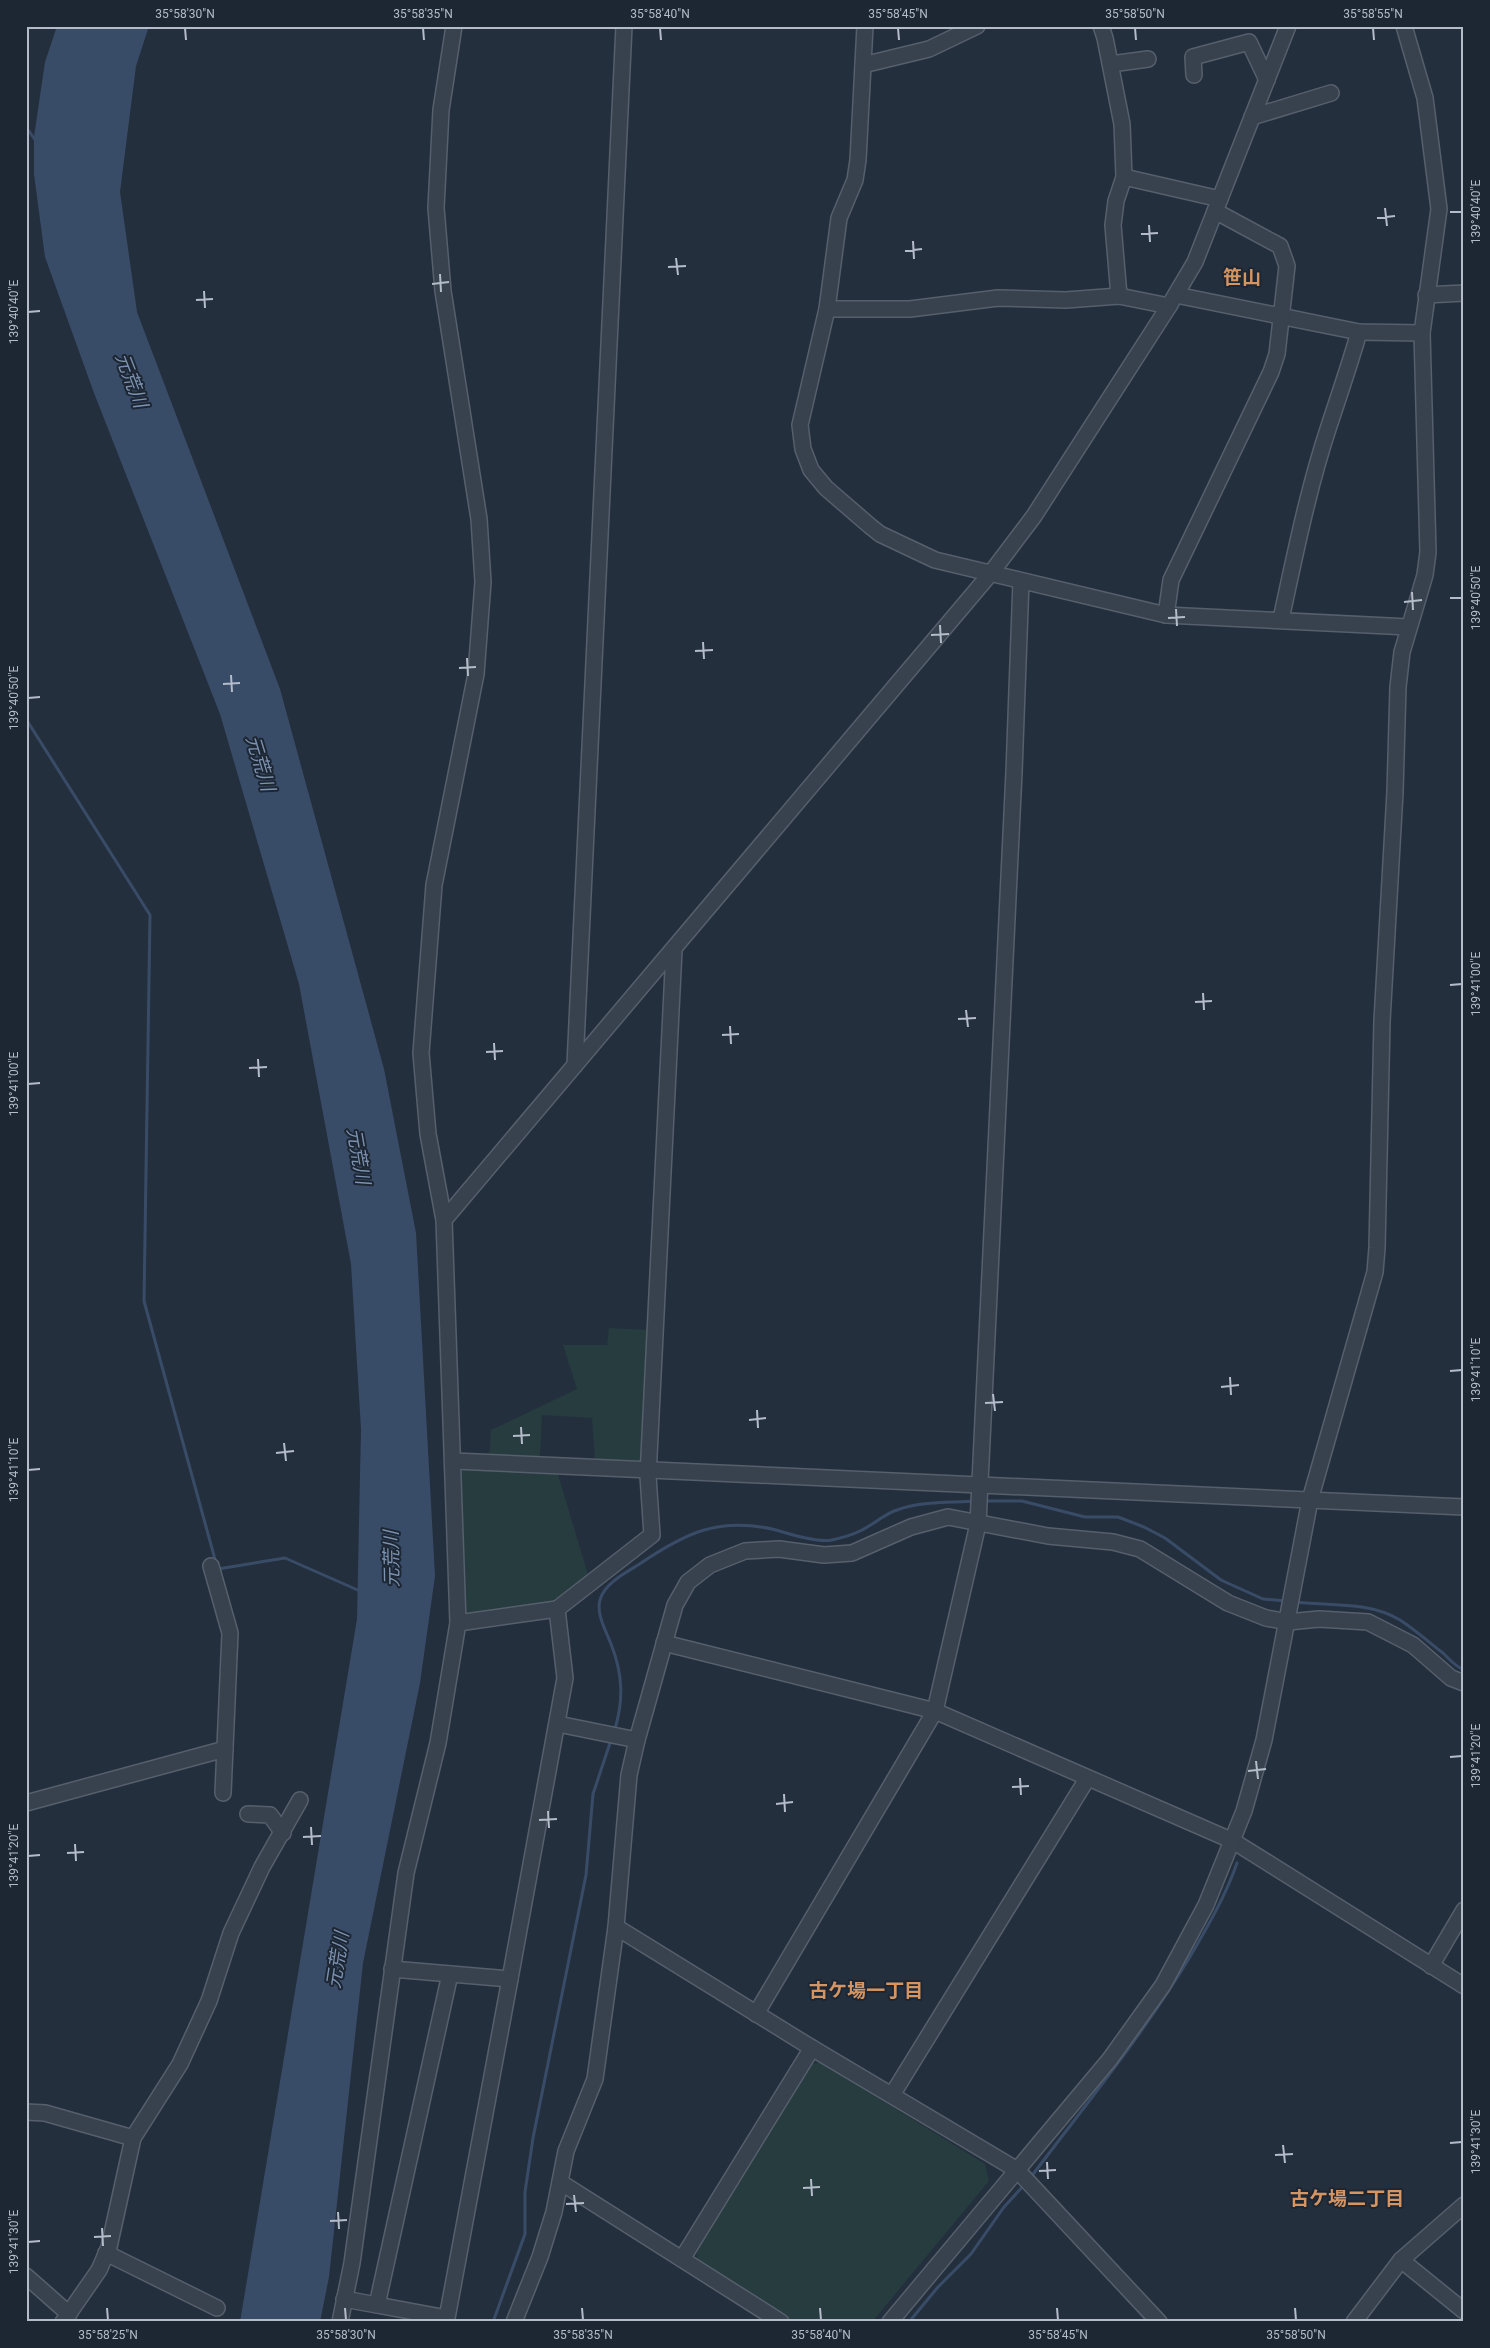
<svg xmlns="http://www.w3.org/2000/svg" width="1490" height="2348" font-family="Roboto,'Noto Sans JP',sans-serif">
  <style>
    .green { fill: #263c3f }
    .water { fill: #394c67 }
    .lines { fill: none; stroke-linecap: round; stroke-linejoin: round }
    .stream { stroke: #394c67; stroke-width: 3 }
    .minor-casing { stroke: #565f6c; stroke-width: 18 }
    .minor { stroke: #38414e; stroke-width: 15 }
    .ticks { fill: none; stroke: #b4bcc9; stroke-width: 2 }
    .labels { text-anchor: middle; stroke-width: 4; stroke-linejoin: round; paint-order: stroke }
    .neighbourhood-label { font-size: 19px; font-weight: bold; fill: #d59563; stroke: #1d2633 }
    .water-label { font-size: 19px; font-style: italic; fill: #7c92b1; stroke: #1d2633 }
    .neatline { fill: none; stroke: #b4bcc9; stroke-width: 2 }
    .ticks-label { font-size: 12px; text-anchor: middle; fill: #b4bcc9 }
  </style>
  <rect width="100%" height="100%" fill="#242f3e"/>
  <g class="green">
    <path d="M609,1328L648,1330L644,1462L595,1460L592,1418L542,1415L540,1457L557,1471L589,1578L550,1606L463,1619L461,1469L488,1470L491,1430L577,1389L563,1345H607Z"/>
    <path d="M820,2062L985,2164L989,2181L872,2322H790L698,2263L696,2251L808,2065Z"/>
  </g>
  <path class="water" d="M57,26H149L136,66L120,192L137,312L280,689L384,1069L416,1233L435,1576L420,1683L363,1963L329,2277L320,2322H240L357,1619L361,1429L351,1264L299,984L220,714L94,393L45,257L34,174V137L45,62Z"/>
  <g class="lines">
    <g class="stream">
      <path d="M26,127L36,141"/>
      <path d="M26,719L150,915L144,1301L216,1563"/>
      <path d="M984,1501H1022L1085,1517H1118L1144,1527L1165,1538L1221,1580L1263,1599L1286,1601"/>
      <path d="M218,1569L285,1558L360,1591"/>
      <path d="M1294,1602C1329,1606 1369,1601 1400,1620C1414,1629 1430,1643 1443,1653C1450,1660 1455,1666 1464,1670"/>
      <path d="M614,1732C624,1701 623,1674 611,1644C606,1631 596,1614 600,1600C604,1584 625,1573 638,1565C685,1533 719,1516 776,1530C789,1534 819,1543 832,1540C841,1538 852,1535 860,1531C873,1525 884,1514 897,1510C921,1501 950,1503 976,1501"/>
      <path d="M1031,2177C1086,2104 1144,2034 1191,1955C1208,1926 1226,1895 1237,1863"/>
      <path d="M493,2322L525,2234V2192L533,2138L586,1875L593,1794L611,1740"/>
      <path d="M909,2322L938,2287L971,2254L1004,2207L1025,2184"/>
    </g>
    <defs>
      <g id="minor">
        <path d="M865,26L858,160L855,180L839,218L827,309L800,425L803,449L811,470L826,488L870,526L880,534L935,560L1166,615L1409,627"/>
        <path d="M1101,26L1105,38L1122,124L1124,177L1116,201L1113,225L1119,296"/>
        <path d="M1111,64L1148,59"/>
        <path d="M863,65L929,49L977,26"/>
        <path d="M1194,75L1193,57L1249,42L1267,80"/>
        <path d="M1252,117L1331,93"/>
        <path d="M1124,177L1220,199"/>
        <path d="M1176,295L1359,332L1422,333"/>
        <path d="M1426,295L1464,293"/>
        <path d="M827,309H910L998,298L1066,300L1119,296L1169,306"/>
        <path d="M1166,615L1171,580L1271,372L1277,354L1287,266L1280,246L1215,211"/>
        <path d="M1281,619C1295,555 1308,489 1329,426C1339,395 1350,364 1359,332"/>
        <path d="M575,1065L624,26"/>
        <path d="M444,1220L991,573L1034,516L1169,306L1195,262L1288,26"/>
        <path d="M454,1461L1464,1507"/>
        <path d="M211,1566L230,1633L223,1793"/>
        <path d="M458,1623L557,1609"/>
        <path d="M664,1643L935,1711L1233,1841L1464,1986"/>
        <path d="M558,1724L637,1740"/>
        <path d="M26,1803L225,1749"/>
        <path d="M248,1814L270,1815L283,1833"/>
        <path d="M616,1927L812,2048L1017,2170L1159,2322"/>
        <path d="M1431,1966L1464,1910"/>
        <path d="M392,1969L510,1979L565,1678L557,1609L652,1535L648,1476L674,950"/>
        <path d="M756,2014L935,1711L978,1524L1014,772L1021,581"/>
        <path d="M892,2095L1087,1779"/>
        <path d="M26,2112L45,2113L133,2138"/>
        <path d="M560,2182L781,2322"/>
        <path d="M106,2253L217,2308"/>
        <path d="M682,2259L812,2048"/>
        <path d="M1401,2260L1464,2311"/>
        <path d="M26,2276L69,2314"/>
        <path d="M344,2299L377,2305L450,1974"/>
        <path d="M377,2305L447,2318L510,1979"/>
        <path d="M63,2322L99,2270L109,2247L133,2138L180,2064L209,2001L231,1933L262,1867L300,1800"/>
        <path d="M340,2322L352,2263L406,1873L438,1743L458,1623L444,1220L428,1134L421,1053L434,885L476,674L483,582L479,519L443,291L436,208L441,110L454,26"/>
        <path d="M514,2322L540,2257L554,2212L566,2151L595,2079L616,1927L629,1775L637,1740L675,1605L688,1582L710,1565L745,1551L779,1549L824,1555L852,1553L911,1527L948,1517L1048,1536L1113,1542L1140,1549L1228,1603L1266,1618L1288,1622L1319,1619L1368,1622L1413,1645L1451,1678L1464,1683"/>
        <path d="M890,2322L1110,2059L1163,1985L1206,1905L1244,1811L1264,1740L1310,1500L1375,1272L1377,1248L1382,1021L1395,792L1398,687L1402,652L1425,575L1428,552L1422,333L1439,209L1425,98L1404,26"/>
        <path d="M1354,2322L1401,2260L1464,2205"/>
      </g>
    </defs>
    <use href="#minor" class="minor-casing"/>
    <use href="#minor" class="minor"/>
  </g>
  <path class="ticks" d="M185,28L186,40M423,28L424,40M660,28L661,40M898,28L899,40M1135,28L1136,40M1373,28L1374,40M1385,208L1387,226M1450,212H1462M1377,218L1395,216M1149,225L1150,242M1141,234L1158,233M913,241L914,259M905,251L922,249M676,258L678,275M668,267L686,266M440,274L441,292M432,284L449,282M204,291L205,308M196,300L213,299M28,312L40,311M1412,592L1413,610M1450,598H1462M1404,602L1422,600M1176,609L1177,626M1168,618L1185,617M940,625L941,643M931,635L949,634M703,642L704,659M695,651L713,650M467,658L468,676M459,668L476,667M231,675L232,692M223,684L240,683M28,698L40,697M1450,985L1462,984M1203,993L1204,1010M1195,1002L1212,1001M966,1010L968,1027M958,1019L976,1018M730,1026L731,1044M722,1035L739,1034M494,1043L495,1060M486,1052L503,1051M258,1059L259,1077M249,1068L267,1067M28,1084L40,1083M1450,1371L1462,1370M1230,1377L1231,1395M1221,1387L1239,1385M993,1394L995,1411M985,1403L1003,1402M757,1410L758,1428M749,1420L766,1418M521,1427L522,1444M513,1436L530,1435M284,1443L286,1461M276,1453L294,1451M28,1470L40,1469M1450,1757L1462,1756M1256,1761L1258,1779M1248,1771L1266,1769M1020,1778L1021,1795M1012,1787L1029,1786M784,1794L785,1812M776,1804L793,1802M548,1811L549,1828M539,1820L557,1819M311,1827L312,1845M303,1837L321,1836M75,1844L76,1861M67,1853L84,1852M28,1856L40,1855M1450,2143L1462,2142M1283,2145L1285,2163M1275,2155L1293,2154M1047,2162L1048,2179M1039,2171L1056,2170M811,2179L812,2196M803,2188L820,2187M574,2195L576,2212M566,2204L584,2203M338,2212L339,2229M330,2221L347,2220M102,2228L103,2246M94,2237L111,2236M28,2242L40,2241M107,2308L108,2320M345,2308L346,2320M582,2308L583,2320M820,2308L821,2320M1057,2308L1058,2320M1295,2308L1296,2320"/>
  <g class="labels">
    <g class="neighbourhood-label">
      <text x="1242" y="284">笹山</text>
      <text x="866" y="1997">古ケ場一丁目</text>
      <text x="1347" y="2205">古ケ場二丁目</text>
    </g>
    <g class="water-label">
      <text transform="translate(132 380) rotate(69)" y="7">元荒川</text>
      <text transform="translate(261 763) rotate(73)" y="7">元荒川</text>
      <text transform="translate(359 1156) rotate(80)" y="7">元荒川</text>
      <text transform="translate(391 1559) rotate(-91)" y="7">元荒川</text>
      <text transform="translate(337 1960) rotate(-81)" y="7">元荒川</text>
    </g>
  </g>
  <rect width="1490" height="2348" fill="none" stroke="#1d2633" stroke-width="55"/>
  <rect x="28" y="28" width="1434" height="2292" class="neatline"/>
  <g class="ticks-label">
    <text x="185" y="18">35°58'30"N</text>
    <text x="423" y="18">35°58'35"N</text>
    <text x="660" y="18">35°58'40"N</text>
    <text x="898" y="18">35°58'45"N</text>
    <text x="1135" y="18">35°58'50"N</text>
    <text x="1373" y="18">35°58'55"N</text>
    <text transform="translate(1476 212) rotate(-90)" y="4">139°40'40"E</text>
    <text transform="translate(14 312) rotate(-90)" y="4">139°40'40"E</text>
    <text transform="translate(1476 598) rotate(-90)" y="4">139°40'50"E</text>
    <text transform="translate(14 698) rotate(-90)" y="4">139°40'50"E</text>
    <text transform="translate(1476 984) rotate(-90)" y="4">139°41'00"E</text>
    <text transform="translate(14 1084) rotate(-90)" y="4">139°41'00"E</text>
    <text transform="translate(1476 1370) rotate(-90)" y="4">139°41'10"E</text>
    <text transform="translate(14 1470) rotate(-90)" y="4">139°41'10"E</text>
    <text transform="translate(1476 1756) rotate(-90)" y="4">139°41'20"E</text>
    <text transform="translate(14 1856) rotate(-90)" y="4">139°41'20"E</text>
    <text transform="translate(1476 2142) rotate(-90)" y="4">139°41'30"E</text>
    <text transform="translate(14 2242) rotate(-90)" y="4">139°41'30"E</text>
    <text x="108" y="2339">35°58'25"N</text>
    <text x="346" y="2339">35°58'30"N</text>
    <text x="583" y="2339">35°58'35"N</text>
    <text x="821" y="2339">35°58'40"N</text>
    <text x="1058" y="2339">35°58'45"N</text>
    <text x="1296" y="2339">35°58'50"N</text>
  </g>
</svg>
